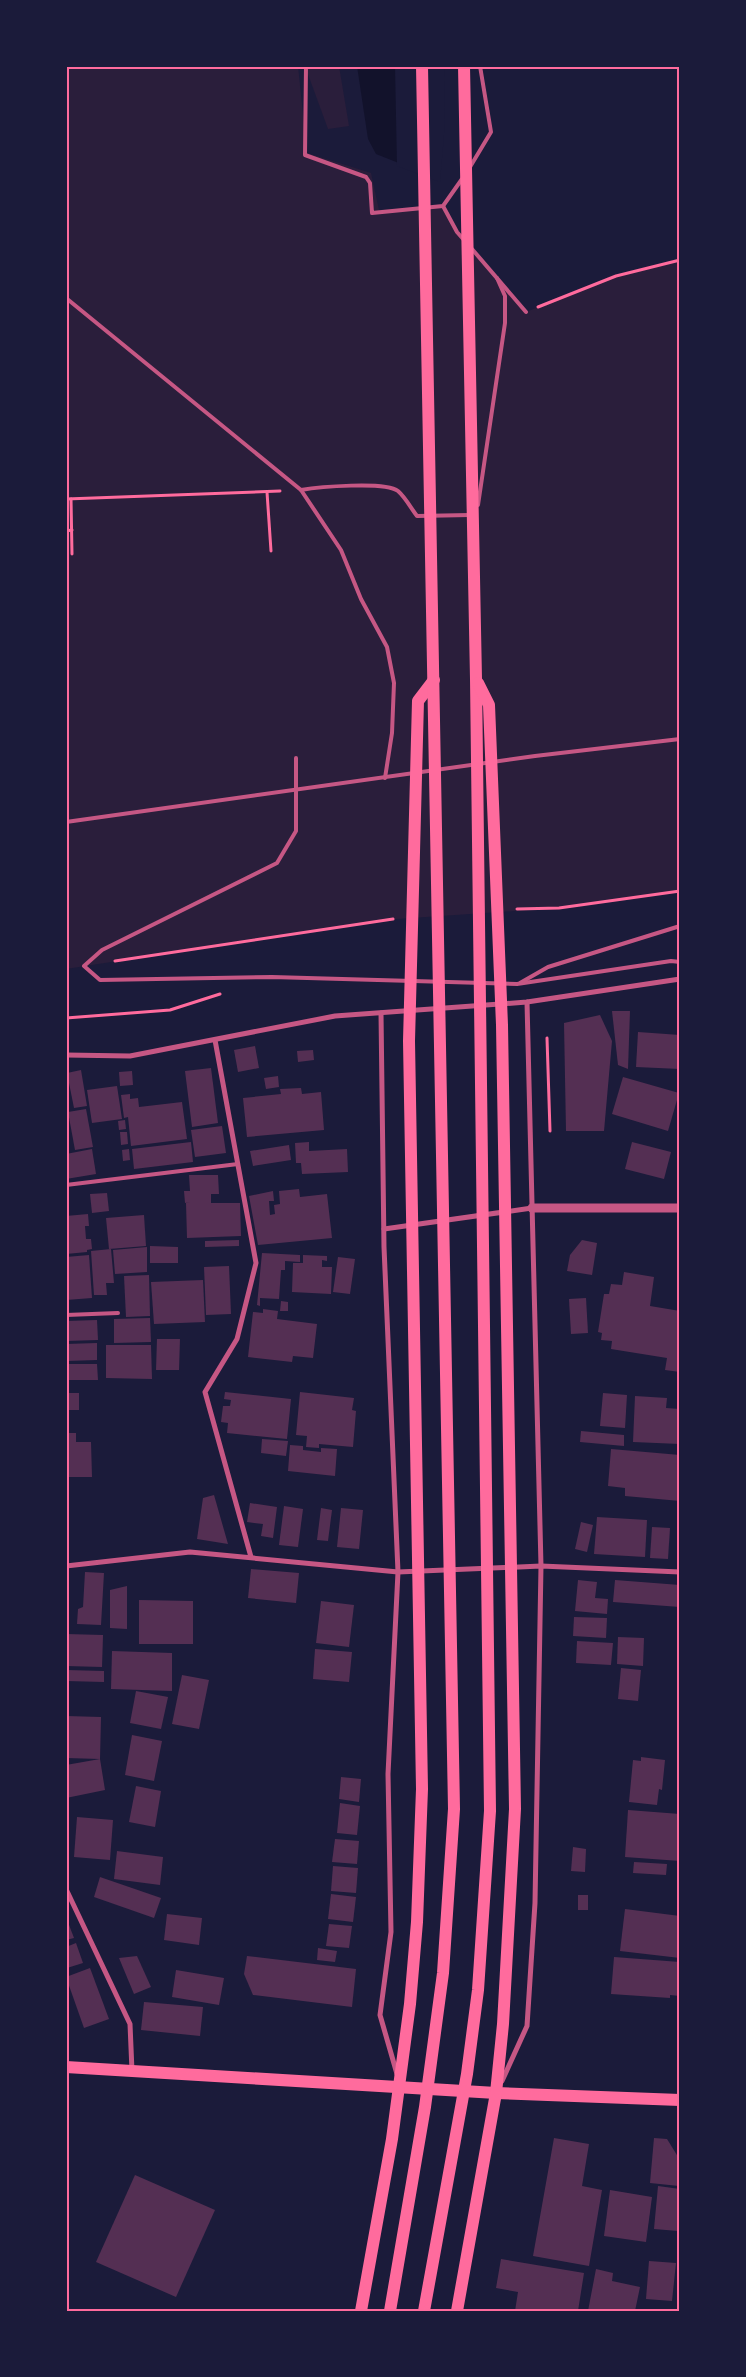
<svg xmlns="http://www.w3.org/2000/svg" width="746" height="2377" font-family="'Asap Condensed',sans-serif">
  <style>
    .green { fill: #2a1e3b }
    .water { fill: #12122b }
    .pier { fill: #1b1b3a }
    .building { fill: #542f53 }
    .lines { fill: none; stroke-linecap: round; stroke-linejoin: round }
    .path { stroke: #ff6b9d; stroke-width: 3 }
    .service { stroke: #c65784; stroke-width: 4 }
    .minor { stroke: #c65784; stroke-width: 5 }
    .tertiary { stroke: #c65784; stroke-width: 9 }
    .primary { stroke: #ff6b9d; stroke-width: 12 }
    .neatline { fill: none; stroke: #ff6b9d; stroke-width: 2 }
  </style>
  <rect width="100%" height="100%" fill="#1b1b3a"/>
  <g class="green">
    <path d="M66,66H298L307,153L371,173L379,210L443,206L457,232L526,312L616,276L680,260V891L559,908L382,920L66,969Z"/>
    <path d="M305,66H339L349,126L328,129Z"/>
  </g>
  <path class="water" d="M357,66H442L439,179L376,154L368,139Z"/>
  <path class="pier" d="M395,66H445L444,135L440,182L397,166Z"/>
  <g class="building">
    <path d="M612,1011H630L628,1069L618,1065Z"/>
    <path d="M600,1015L612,1041L604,1131H566L564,1023Z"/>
    <path d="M638,1032L680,1035V1069L636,1067Z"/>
    <path d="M255,1046L259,1068L238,1072L234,1050Z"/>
    <path d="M313,1050L314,1060L298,1062L297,1051Z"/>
    <path d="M211,1068L218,1123L192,1127L185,1071Z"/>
    <path d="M81,1070L87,1106L74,1108L67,1073Z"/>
    <path d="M132,1071L133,1085L120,1086L119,1072Z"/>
    <path d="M278,1076L279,1087L266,1089L264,1078Z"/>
    <path d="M623,1077L679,1093L668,1131L612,1114Z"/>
    <path d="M117,1086L122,1119L92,1123L87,1090Z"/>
    <path d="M301,1088L302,1094L321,1092L324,1130L247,1137L243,1098L281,1094L280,1089Z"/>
    <path d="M130,1094V1099L138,1098L139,1107L182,1102L187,1139L131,1146L128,1117L124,1118L121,1095Z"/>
    <path d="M86,1109L93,1147L75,1150L68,1112Z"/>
    <path d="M125,1120L126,1129L119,1130L118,1121Z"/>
    <path d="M222,1126L226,1153L195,1157L191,1130Z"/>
    <path d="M120,1132H127L128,1144L121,1145Z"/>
    <path d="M191,1142L193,1162L134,1169L132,1149Z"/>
    <path d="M309,1142V1151L347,1149L348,1172L302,1174L301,1163H296L295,1143Z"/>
    <path d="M632,1142L671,1152L664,1179L625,1169Z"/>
    <path d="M289,1145L291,1160L253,1166L250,1151Z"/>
    <path d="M92,1149L96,1174L66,1179V1154Z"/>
    <path d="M129,1149L130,1160L123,1161L122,1150Z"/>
    <path d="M189,1175H218L219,1194H211V1203H240L241,1236L187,1238L186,1203L190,1202L185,1203L184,1191H190Z"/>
    <path d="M299,1189L300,1197L327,1194L332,1238L258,1245L249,1196L273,1191L274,1201H269L270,1215L275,1214L274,1205L280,1204L279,1191Z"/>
    <path d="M107,1193L109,1211L92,1213L90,1194Z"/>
    <path d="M88,1214L89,1226H85L86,1239H91L92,1249L87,1250V1252L66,1254V1216Z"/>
    <path d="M144,1215L146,1246L109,1249L106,1218Z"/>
    <path d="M239,1240V1246L205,1247V1241Z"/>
    <path d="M582,1240L597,1243L592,1275L567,1271L570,1255Z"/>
    <path d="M150,1246L178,1247V1263H150Z"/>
    <path d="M147,1247V1272L115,1274L113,1250Z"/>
    <path d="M111,1249L114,1283H106L107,1295H94L91,1251Z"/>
    <path d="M262,1253L300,1255V1262L285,1261V1270H281L279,1299L260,1298V1306L257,1305Z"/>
    <path d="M89,1255L92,1298L66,1300V1257Z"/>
    <path d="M303,1255L327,1256V1261L322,1260V1267H332L331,1294L292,1292L293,1263H303Z"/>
    <path d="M338,1257L355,1259L350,1294L333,1292Z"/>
    <path d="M229,1266L231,1314L206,1315L204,1267Z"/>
    <path d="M624,1272L654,1277L650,1306L680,1311V1372L665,1370L667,1358L611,1349L612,1341L601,1340L602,1333L598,1332L604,1294H609L611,1284L622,1285Z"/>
    <path d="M149,1275L150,1316L126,1317L124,1276Z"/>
    <path d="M203,1280L205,1322L154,1324L151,1282Z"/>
    <path d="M586,1298L588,1333L571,1334L569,1299Z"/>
    <path d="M281,1301L288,1302V1311H280Z"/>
    <path d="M263,1309L278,1311L277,1319L317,1324L313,1358L293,1356L292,1362L248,1357L253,1312L263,1313Z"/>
    <path d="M150,1318L151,1342L114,1343V1319Z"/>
    <path d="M97,1320L98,1340L66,1341V1321Z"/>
    <path d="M157,1339H180L179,1370H156Z"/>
    <path d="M97,1343V1360L66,1361V1344Z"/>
    <path d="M106,1345H151L152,1379L106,1378Z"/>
    <path d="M66,1364H97L98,1380H66Z"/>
    <path d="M225,1392L291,1399L287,1439L227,1433L228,1423L221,1422L223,1406H230L231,1400L224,1399Z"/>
    <path d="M300,1392L354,1398L352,1410L356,1411L353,1447L319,1444V1448L306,1447L307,1436L296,1435Z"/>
    <rect x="66" y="1393" width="13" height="17"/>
    <path d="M603,1393L627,1395L625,1428L600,1426Z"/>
    <path d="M635,1396L667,1398L666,1408L680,1409V1444L633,1442Z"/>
    <path d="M581,1431L624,1435V1446L580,1442Z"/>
    <path d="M66,1433H76V1442H91L92,1477H66Z"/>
    <path d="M262,1439L288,1441L286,1456L261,1453Z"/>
    <path d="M290,1445L303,1446V1450L321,1452V1448L337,1449L335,1476L288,1471Z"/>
    <path d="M611,1449L680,1455V1501L625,1496V1488L608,1486Z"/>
    <path d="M214,1495L228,1544L197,1539L203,1498Z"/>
    <path d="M250,1503L277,1507L273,1538L261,1536L263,1524L247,1522Z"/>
    <path d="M284,1506L303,1509L298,1547L279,1545Z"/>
    <path d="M321,1508L332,1510L328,1541L317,1540Z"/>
    <path d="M341,1508L363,1510L359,1549L337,1547Z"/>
    <path d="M597,1517L647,1520L645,1557L594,1554Z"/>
    <path d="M581,1522L593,1525L587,1552L575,1549Z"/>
    <path d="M652,1527L670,1528L668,1559L650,1558Z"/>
    <path d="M251,1569L299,1573L296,1603L248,1598Z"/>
    <path d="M85,1572L104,1573L101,1625L77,1624L78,1609L83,1607Z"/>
    <path d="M578,1580L597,1582L595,1598L608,1599L607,1614L575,1611Z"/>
    <path d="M615,1580L680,1585V1607L613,1602Z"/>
    <path d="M127,1586V1629L110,1628V1590Z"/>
    <path d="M139,1600L193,1601V1644H139Z"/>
    <path d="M321,1601L354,1605L349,1647L316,1643Z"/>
    <path d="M574,1617L607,1618L606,1638L573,1636Z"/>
    <path d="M66,1634L103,1635L102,1667L66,1666Z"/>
    <path d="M618,1637L644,1638L643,1666L617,1664Z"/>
    <path d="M577,1641L613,1643L611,1665L576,1663Z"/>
    <path d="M315,1649L352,1652L349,1682L313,1679Z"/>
    <path d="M112,1651L172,1653V1691L111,1689Z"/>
    <path d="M621,1668L641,1670L638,1701L618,1699Z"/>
    <path d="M66,1670L104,1671V1682L66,1681Z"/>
    <path d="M182,1675L209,1680L199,1729L172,1724Z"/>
    <path d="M136,1691L168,1697L161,1729L130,1723Z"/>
    <path d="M66,1716L101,1717L100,1759L105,1790L66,1798V1765L100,1759L66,1758Z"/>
    <path d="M132,1735L162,1741L154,1781L125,1775Z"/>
    <path d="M641,1757L665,1760L662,1790L659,1789L657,1805L629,1802L633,1760L641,1761Z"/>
    <path d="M341,1777L361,1779L359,1802L339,1799Z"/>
    <path d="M136,1786L161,1791L155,1827L129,1822Z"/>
    <path d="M340,1803L360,1806L357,1835L337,1833Z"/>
    <path d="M628,1810L680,1814V1861L625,1857Z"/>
    <path d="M77,1817L113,1820L110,1860L74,1857Z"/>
    <path d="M335,1839L359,1841L357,1864L332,1862Z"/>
    <path d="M573,1847L586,1849L585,1872L571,1871Z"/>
    <path d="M117,1851L163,1857L160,1885L114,1879Z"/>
    <path d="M634,1862L667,1864L666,1875L633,1873Z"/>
    <path d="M333,1866L358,1868L356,1893L331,1891Z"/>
    <path d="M100,1877L161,1898L154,1918L94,1897Z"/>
    <path d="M331,1894L356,1897L353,1922L328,1919Z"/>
    <rect x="578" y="1895" width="10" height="15"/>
    <path d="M625,1909L680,1916V1958L620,1951Z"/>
    <path d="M167,1914L202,1918L199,1945L164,1940Z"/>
    <path d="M66,1917L74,1938L66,1940Z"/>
    <path d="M329,1924L352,1926L349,1948L326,1946Z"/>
    <path d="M76,1943L83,1963L67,1968L66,1947Z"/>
    <path d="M318,1948L337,1951L335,1962L317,1960Z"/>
    <path d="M137,1956L151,1987L134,1994L119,1958Z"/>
    <path d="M247,1956L356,1969L352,2007L253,1995L244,1974Z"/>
    <path d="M614,1957L680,1962V1996L670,1995V1998L611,1994Z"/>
    <path d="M90,1968L109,2019L84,2028L66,1977Z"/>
    <path d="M176,1970L224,1978L219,2005L172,1997Z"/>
    <path d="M144,2002L203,2007L200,2036L141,2030Z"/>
    <path d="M554,2138L589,2144L582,2186L602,2190L589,2266L533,2256Z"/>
    <path d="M654,2138L667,2139L680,2160L679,2186L650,2183Z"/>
    <path d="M135,2175L215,2210L176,2297L96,2262Z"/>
    <path d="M658,2186L680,2189L678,2231L654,2229Z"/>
    <path d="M610,2190L652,2197L646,2242L604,2236Z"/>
    <path d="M501,2259L584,2273L578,2311H515L518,2292L496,2288Z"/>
    <path d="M649,2261L676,2263L672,2301L646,2299Z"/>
    <path d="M596,2269L613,2273L612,2281L640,2287L635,2311H588Z"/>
  </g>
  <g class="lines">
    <g class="path">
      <path d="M538,307L616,276L680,260"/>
      <path d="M267,492L271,551"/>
      <path d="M66,499L280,491"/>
      <path d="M71,499L72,554"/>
      <path d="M66,531L72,530"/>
      <path d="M517,909L559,908L680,891"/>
      <path d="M115,961L393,919"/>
      <path d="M66,1018L170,1010L220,994"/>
      <path d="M547,1038L550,1131"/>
    </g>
    <g class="service">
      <path d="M306,66L305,155L366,177L370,183L372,213L443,206L462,179"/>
      <path d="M470,167L491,132L480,66"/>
      <path d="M443,206L457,232L464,240"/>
      <path d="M472,249L526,312"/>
      <path d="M66,298L301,490L341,550L361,599L387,647L394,683L392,733L385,778"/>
      <path d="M301,490C318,487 385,481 398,491C405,497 411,508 417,516L470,515"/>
      <path d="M478,505L505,323V296L497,278"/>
      <path d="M296,758V831L277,863L102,950L84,966L100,980L272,977L517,984L671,961L680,962"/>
      <path d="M66,822L535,756L680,739"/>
      <path d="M520,983L548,967L680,926"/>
      <path d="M66,1185L238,1164"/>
      <path d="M66,1315L118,1313"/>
    </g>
    <g class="minor">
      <path d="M381,1013L384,1247L398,1572L388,1774L391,1932L380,2015L397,2074"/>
      <path d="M215,1040L256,1263L237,1339L205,1392L251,1557"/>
      <path d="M66,1055L130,1056L335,1016L527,1002L680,979"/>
      <path d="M384,1229L532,1208"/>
      <path d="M66,1566L190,1552L398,1572L541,1566L680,1572"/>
      <path d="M66,1889L130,2024L132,2071"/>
      <path d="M502,2081L527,2026L535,1903L541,1566L527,1002"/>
    </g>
    <path class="tertiary" d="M532,1208H680"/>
    <g class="primary">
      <path d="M66,2067L496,2093L680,2100"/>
      <path d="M361,2311L392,2139L410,2004L417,1922L422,1789L409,1041L418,701L434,680"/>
      <path d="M390,2311L425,2107L443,1973L454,1809L422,66"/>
      <path d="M424,2311L467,2074L478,1990L490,1811L476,679L464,66"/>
      <path d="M457,2311L496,2093L503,2024L515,1809L502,1025L489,705L478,683"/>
    </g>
  </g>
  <rect width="746" height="2377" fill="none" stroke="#1b1b3a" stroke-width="135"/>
  <rect x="68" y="68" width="610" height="2242" class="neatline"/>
</svg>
